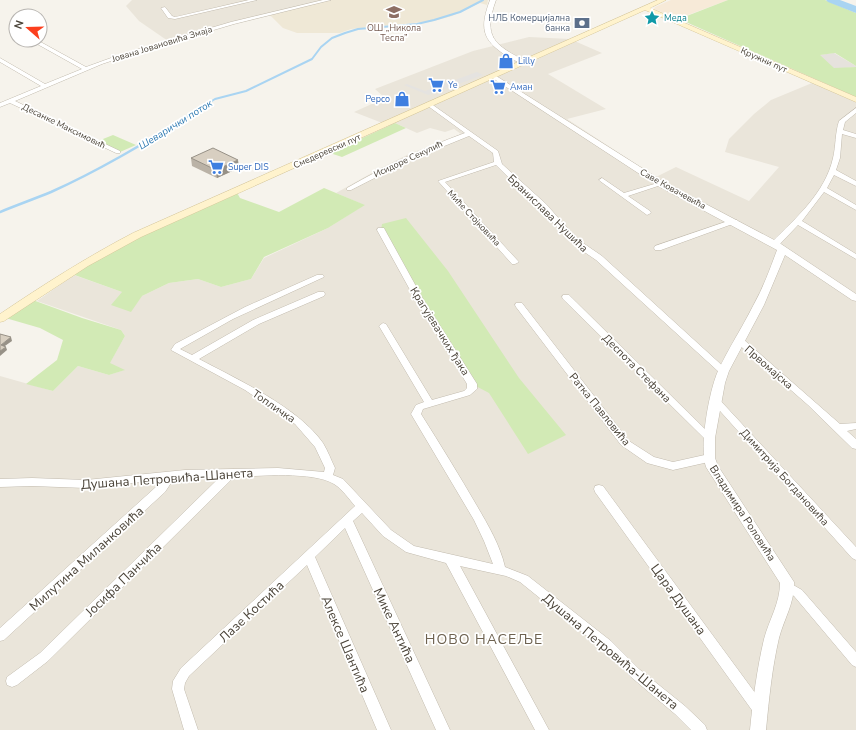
<svg xmlns="http://www.w3.org/2000/svg" width="856" height="730" font-family="'Nunito Sans',sans-serif">
  <style>
    .residential { fill: #eae5da }
    .commercial { fill: #f7ead8 }
    .industrial { fill: #e6e2dd }
    .education { fill: #efe8d6 }
    .green { fill: #d2eab5 }
    .parking { fill: #e5e3e0 }
    .lines { fill: none; stroke-linecap: round; stroke-linejoin: round }
    .stream-far1 { stroke: #a9d4f2; stroke-width: 2 }
    .stream { stroke: #a9d4f2; stroke-width: 2.5 }
    .river { fill: #a9d4f2; fill-rule: evenodd }
    .minor-casing { stroke: #c2bbae; stroke-width: 1 }
    .tertiary-casing { stroke: #c2bbae; stroke-width: 1 }
    .secondary-casing { stroke: #d6c79b; stroke-width: 1 }
    .minor { fill: #fff; fill-rule: evenodd }
    .tertiary { fill: #fff; fill-rule: evenodd }
    .secondary { fill: #fff3cd; fill-rule: evenodd }
    .wall { fill: #bab2a6 }
    .shaded-wall { fill: #979187 }
    .building { fill: #d8cfc1; stroke: #979187 }
    .labels { text-anchor: middle; stroke-width: 3.5; stroke-linejoin: round; paint-order: stroke }
    .far-service-label { font-size: 9px; fill: #4e5e75; stroke: #fff; text-anchor: end }
    .far-culture-label { font-size: 9px; fill: #0d838f; stroke: #fff; text-anchor: start }
    .far-education-label { font-size: 9px; fill: #785e54; stroke: #fff }
    .far-street-label { font-size: 9px; fill: #4b4439; stroke: #fff }
    .far-shop-label { font-size: 9px; fill: #366cbe; stroke: #fff; text-anchor: start }
    .far-water-label { font-size: 10px; font-style: italic; fill: #2e7ab2; stroke: #fff }
    .street-label { font-size: 11px; fill: #4b4439; stroke: #fff }
    .near-street-label { font-size: 13px; fill: #4b4439; stroke: #fff }
    .near-neighbourhood-label { font-size: 14px; letter-spacing: 1px; fill: #6e6250; stroke: #fff }
  </style>
  <rect width="100%" height="100%" fill="#f6f3ec"/>
  <g class="residential">
    <path d="M132,0H329L168,41L139,21L126,6Z"/>
    <path d="M529,37L570,39L602,53L548,74L606,109L567,119L656,177L676,167L749,201L779,167L725,152L729,139L754,114L771,100L812,83L856,102V730H0V376L53,391L78,366L109,375L124,370L109,364L125,336L121,330L37,301L74,275L122,292L142,296L169,283L198,279L221,287L251,279L264,258L328,228L364,205L336,193L377,170L409,154L461,134L454,129L445,132L430,128L417,133L395,123L390,126L354,112L385,98L375,89L473,51Z"/>
  </g>
  <path class="commercial" d="M671,0H728L680,18V20L654,9L655,7Z"/>
  <path class="industrial" d="M834,53L856,66V67L834,69L819,55Z"/>
  <path class="education" d="M329,0H488L487,5L480,3L452,16L434,21L351,29L340,33H297L283,28L269,14Z"/>
  <g class="green">
    <path d="M728,0H825L856,13V66L835,53L820,55L834,68L856,67V97L679,19Z"/>
    <path d="M395,123L406,128L342,157L330,153Z"/>
    <path d="M113,135L136,145L120,152L98,141Z"/>
    <path d="M324,188L365,205L328,228L264,257L251,279L221,287L198,279L169,283L142,296L131,312L111,305L122,292L69,273L101,253L236,191L240,198L279,212Z"/>
    <path d="M406,218L448,271L519,378L566,435L528,454L489,393L472,384L381,230L382,224Z"/>
    <path d="M30,299L82,318L121,330L125,336L110,363L125,370L109,375L78,366L53,391L26,384L57,360L63,340L40,328L2,317Z"/>
  </g>
  <path class="parking" d="M477,72L483,75L428,95L404,85L407,84L425,91Z"/>
  <g class="lines">
    <path class="stream-far1" d="M185,118L215,99L246,91L312,59L321,47L332,38L345,33L358,29L417,24L434,20L460,12L483,0"/>
    <path class="stream" d="M0,212C17,205 34,199 51,192C98,171 143,144 187,117"/>
    <path class="river" d="M826,0H840L856,6V13L828,2Z"/>
    <defs>
      <g id="minor">
        <path d="M249,0H257L175,19L168,18L161,8L165,7L172,16L175,17Z"/>
        <path d="M323,0H331L234,24L126,56L102,64L15,101L120,151V153H116L10,103L0,107V103L41,86L0,62V58L45,84L82,69L30,40H37L86,67L122,54L231,22Z"/>
        <path d="M430,103L498,151L502,164L546,204L570,231L583,243L602,256L726,369L728,371L726,373H720L596,260L577,247L564,235L540,208L496,165L445,182L519,262L515,264H512L438,181L494,162L493,153L469,136L410,160L351,190H347V188C385,166 424,148 465,133L428,106V104Z"/>
        <path d="M856,108V113L845,122L843,130L856,134V138L842,134L840,158L836,170L856,181V186L834,175L827,188L856,205V210L824,192L802,221L856,254V259L798,225L778,246H772V242C796,218 825,193 833,158C836,146 835,133 839,121Z"/>
        <path d="M602,178L624,193L661,182L664,184L628,196L650,211L651,213L647,215L600,181L599,180Z"/>
        <path d="M731,220H737L738,222L661,250H655L654,248L655,246Z"/>
        <path d="M378,228H384L385,230L423,299L477,384V389L470,395L423,409L421,414C440,444 459,475 477,506C488,525 500,545 505,567L528,576L611,641L639,669L685,706L705,725L707,730H691L675,714L631,677L603,649L520,582L506,576L460,566L549,730H535L446,563L406,552L383,536L362,513L353,521L450,730H436L345,528L315,557L391,730H377L307,565L189,676L185,683L184,689L198,730H184L172,689L173,681L181,668L355,506C349,499 342,489 334,484C313,471 259,476 234,477L48,661L17,685L12,687L7,685L6,681L7,677L40,653L220,477L171,479V483L165,492L4,640L0,641V628L157,486L161,480L86,488L32,486L0,487V479L32,478L86,480L185,470L278,468L324,472L325,468L315,447L295,424L245,390L171,350L175,344L245,307L317,275H323L324,277L233,319L180,349L192,355L253,320L318,292H324L325,294L324,296L259,324L199,359C237,379 299,408 323,443C328,451 331,460 335,468L333,475L343,479L391,530L414,546L493,564L484,541L474,520L411,414L416,405L424,402L379,326L383,323L386,324L432,400L464,391L467,388V384L415,299L377,230Z"/>
        <path d="M563,295H569L712,436L714,438L712,440H706L563,299L562,297Z"/>
        <path d="M516,303H522L629,441L654,457L673,462L709,454L713,455L714,458L713,461L673,470L647,463L621,445L516,307L515,305Z"/>
        <path d="M740,338L743,339L840,424L856,423V429L847,431L856,439V449L852,448L808,405L737,343L736,341Z"/>
        <path d="M715,397L718,398L856,547V560L852,558L712,402L710,400Z"/>
        <path d="M599,485L603,486L764,705L766,709L764,713L759,715L754,713L595,492L594,489L595,486Z"/>
        <path d="M788,582L802,590L856,652V667L852,665L794,596L784,590L782,587L784,584Z"/>
      </g>
      <g id="tertiary">
        <path d="M490,0H496C482,38 495,45 527,62V64C521,65 513,59 507,56C481,40 480,27 490,0Z"/>
        <path d="M493,74L664,182L778,242L856,294V301L852,300L785,255L764,305L729,371L725,383L715,438V458L718,466L794,582C795,602 784,619 779,638C772,668 769,699 766,730H750C753,699 757,669 764,639C769,620 780,603 780,583L706,467C699,447 709,391 718,371C728,349 742,328 753,306C763,288 770,269 777,250L658,186L491,77L490,76Z"/>
      </g>
      <path id="secondary" d="M658,0H666L650,8L856,97V102L645,10L141,237L88,266L4,321L0,322V314C43,285 87,257 133,233Z"/>
    </defs>
    <use href="#minor" class="minor-casing"/>
    <use href="#tertiary" class="tertiary-casing"/>
    <use href="#secondary" class="secondary-casing"/>
    <use href="#minor" class="minor"/>
    <use href="#tertiary" class="tertiary"/>
    <use href="#secondary" class="secondary"/>
  </g>
  <path class="wall" d="M191,158L239,168L217,178L192,166Z"/>
  <g class="shaded-wall">
    <path d="M238,160L239,168L217,178L216,170Z"/>
    <path d="M11,337L12,341L2,348L1,345Z"/>
    <path d="M6,347L7,350L0,356V351Z"/>
  </g>
  <g class="building">
    <path d="M213,148L238,160L216,170L191,158Z"/>
    <path d="M0,334L11,337L1,345L6,347L0,351Z"/>
  </g>
  <defs>
    <symbol id="school-bare" viewBox="-9 -9 18 18"><path d="M0-5L7-2L0 1L-7-2ZM-4 1L0 2.5L4 1V4Q0 6-4 4Z" fill="#8d6e63" stroke="#fff" stroke-width="2.5" paint-order="stroke"/></symbol>
    <symbol id="sight-bare" viewBox="-9 -9 18 18"><path d="M0-6L1.8-2.2L6-1.7L2.9 1.2L3.7 5.4L0 3.3L-3.7 5.4L-2.9 1.2L-6-1.7L-1.8-2.2Z" fill="#0f9aa8" stroke="#fff" stroke-width="2.5" paint-order="stroke"/></symbol>
    <symbol id="bank-bare" viewBox="-9 -9 18 18"><path d="M-6-4H6V4H-6ZM0-2.3a2.3 2.3 0 1 0 0 4.6a2.3 2.3 0 1 0 0-4.6Z" fill="#5c6f8a" stroke="#fff" stroke-width="2.5" paint-order="stroke"/></symbol>
    <symbol id="shop-bare" viewBox="-9 -9 18 18"><path d="M-5-2.5h2.3a2.7 3.5 0 0 1 5.4 0H5L5.5 6h-11ZM-1.5-2.5h3a1.5 2.3 0 0 0-3 0Z" fill="#3f7fe0" stroke="#fff" stroke-width="2.5" paint-order="stroke"/></symbol>
    <symbol id="supermarket-bare" viewBox="-9 -9 18 18"><path d="M-6-5.5h2.5l.6 2H6L4.5 2H-2.5L-4.4-4H-6ZM-1.5 3.2a1.3 1.3 0 1 0 .1 0ZM3 3.2a1.3 1.3 0 1 0 .1 0Z" fill="#3f7fe0" stroke="#fff" stroke-width="2.5" paint-order="stroke"/></symbol>
  </defs>
  <g fill-rule="evenodd">
    <use href="#school-bare" x="383" y="1" width="22" height="22"/>
    <use href="#sight-bare" x="641" y="7" width="22" height="22"/>
    <use href="#bank-bare" x="571" y="12" width="22" height="22"/>
    <use href="#shop-bare" x="495" y="50" width="22" height="22"/>
    <use href="#supermarket-bare" x="425" y="74" width="22" height="22"/>
    <use href="#supermarket-bare" x="487" y="76" width="22" height="22"/>
    <use href="#shop-bare" x="391" y="88" width="22" height="22"/>
    <use href="#supermarket-bare" x="205" y="156" width="22" height="22"/>
  </g>
  <g class="labels">
    <g class="far-service-label">
      <text x="570" y="21">НЛБ Комерцијална<tspan x="570" dy="10">банка</tspan></text>
    </g>
    <g class="far-culture-label">
      <text x="664" y="21">Меда</text>
    </g>
    <g class="far-education-label">
      <text x="394" y="31">ОШ „Никола<tspan x="394" dy="10">Тесла”</tspan></text>
    </g>
    <g class="far-street-label">
      <text transform="translate(162 44) rotate(-17)" y="3">Јована Јовановића Змаја</text>
      <text transform="translate(764 60) rotate(24)" y="3">Кружни пут</text>
      <text transform="translate(64 126) rotate(26)" y="3">Десанке Максимовић</text>
      <text transform="translate(327 151) rotate(-24)" y="3">Смедеревски пут</text>
      <text transform="translate(408 159) rotate(-25)" y="3">Исидоре Секулић</text>
      <text transform="translate(673 189) rotate(29)" y="3">Саве Ковачевића</text>
      <text transform="translate(474 218) rotate(47)" y="3">Миће Стојковића</text>
    </g>
    <g class="far-shop-label">
      <text x="518" y="64">Lilly</text>
      <text x="448" y="88">Ye</text>
      <text x="510" y="90">Аман</text>
      <text x="390" y="102" text-anchor="end">Pepco</text>
      <text x="228" y="170">Super DIS</text>
    </g>
    <g class="far-water-label">
      <text transform="translate(175 124) rotate(-32)" y="4">Шеварички поток</text>
    </g>
    <g class="street-label">
      <text transform="translate(548 213) rotate(44)" y="4">Бранислава Нушића</text>
      <text transform="translate(440 331) rotate(58)" y="4">Крагујевачких ђака</text>
      <text transform="translate(769 367) rotate(41)" y="4">Првомајска</text>
      <text transform="translate(637 368) rotate(45)" y="4">Деспота Стефана</text>
      <text transform="translate(274 406) rotate(34)" y="4">Топличка</text>
      <text transform="translate(600 409) rotate(51)" y="4">Ратка Павловића</text>
      <text transform="translate(785 477) rotate(48)" y="4">Димитрија Богдановића</text>
      <text transform="translate(743 513) rotate(57)" y="4">Владимира Роловића</text>
    </g>
    <g class="near-street-label">
      <text transform="translate(167 478) rotate(-4)" y="5">Душана Петровића-Шанета</text>
      <text transform="translate(86 558) rotate(-42)" y="5">Милутина Миланковића</text>
      <text transform="translate(123 579) rotate(-44)" y="5">Јосифа Панчића</text>
      <text transform="translate(679 599) rotate(54)" y="5">Цара Душана</text>
      <text transform="translate(251 611) rotate(-43)" y="5">Лазе Костића</text>
      <text transform="translate(395 625) rotate(65)" y="5">Мике Антића</text>
      <text transform="translate(346 644) rotate(67)" y="5">Алексе Шантића</text>
      <text transform="translate(611 651) rotate(40)" y="5">Душана Петровића-Шанета</text>
    </g>
    <g class="near-neighbourhood-label">
      <text x="484" y="644">НОВО НАСЕЉЕ</text>
    </g>
  </g>
  <g transform="translate(28 28) rotate(290)"><circle r="19" fill="#ffffff" stroke="#b7b4b0"/>
  <path d="M0-3L7 15L0 10L-7 15Z" fill="#fc3f1d"/>
  <text y="-6" font-size="11" font-weight="bold" text-anchor="middle" fill="#4b4439">N</text>
  </g>
</svg>
